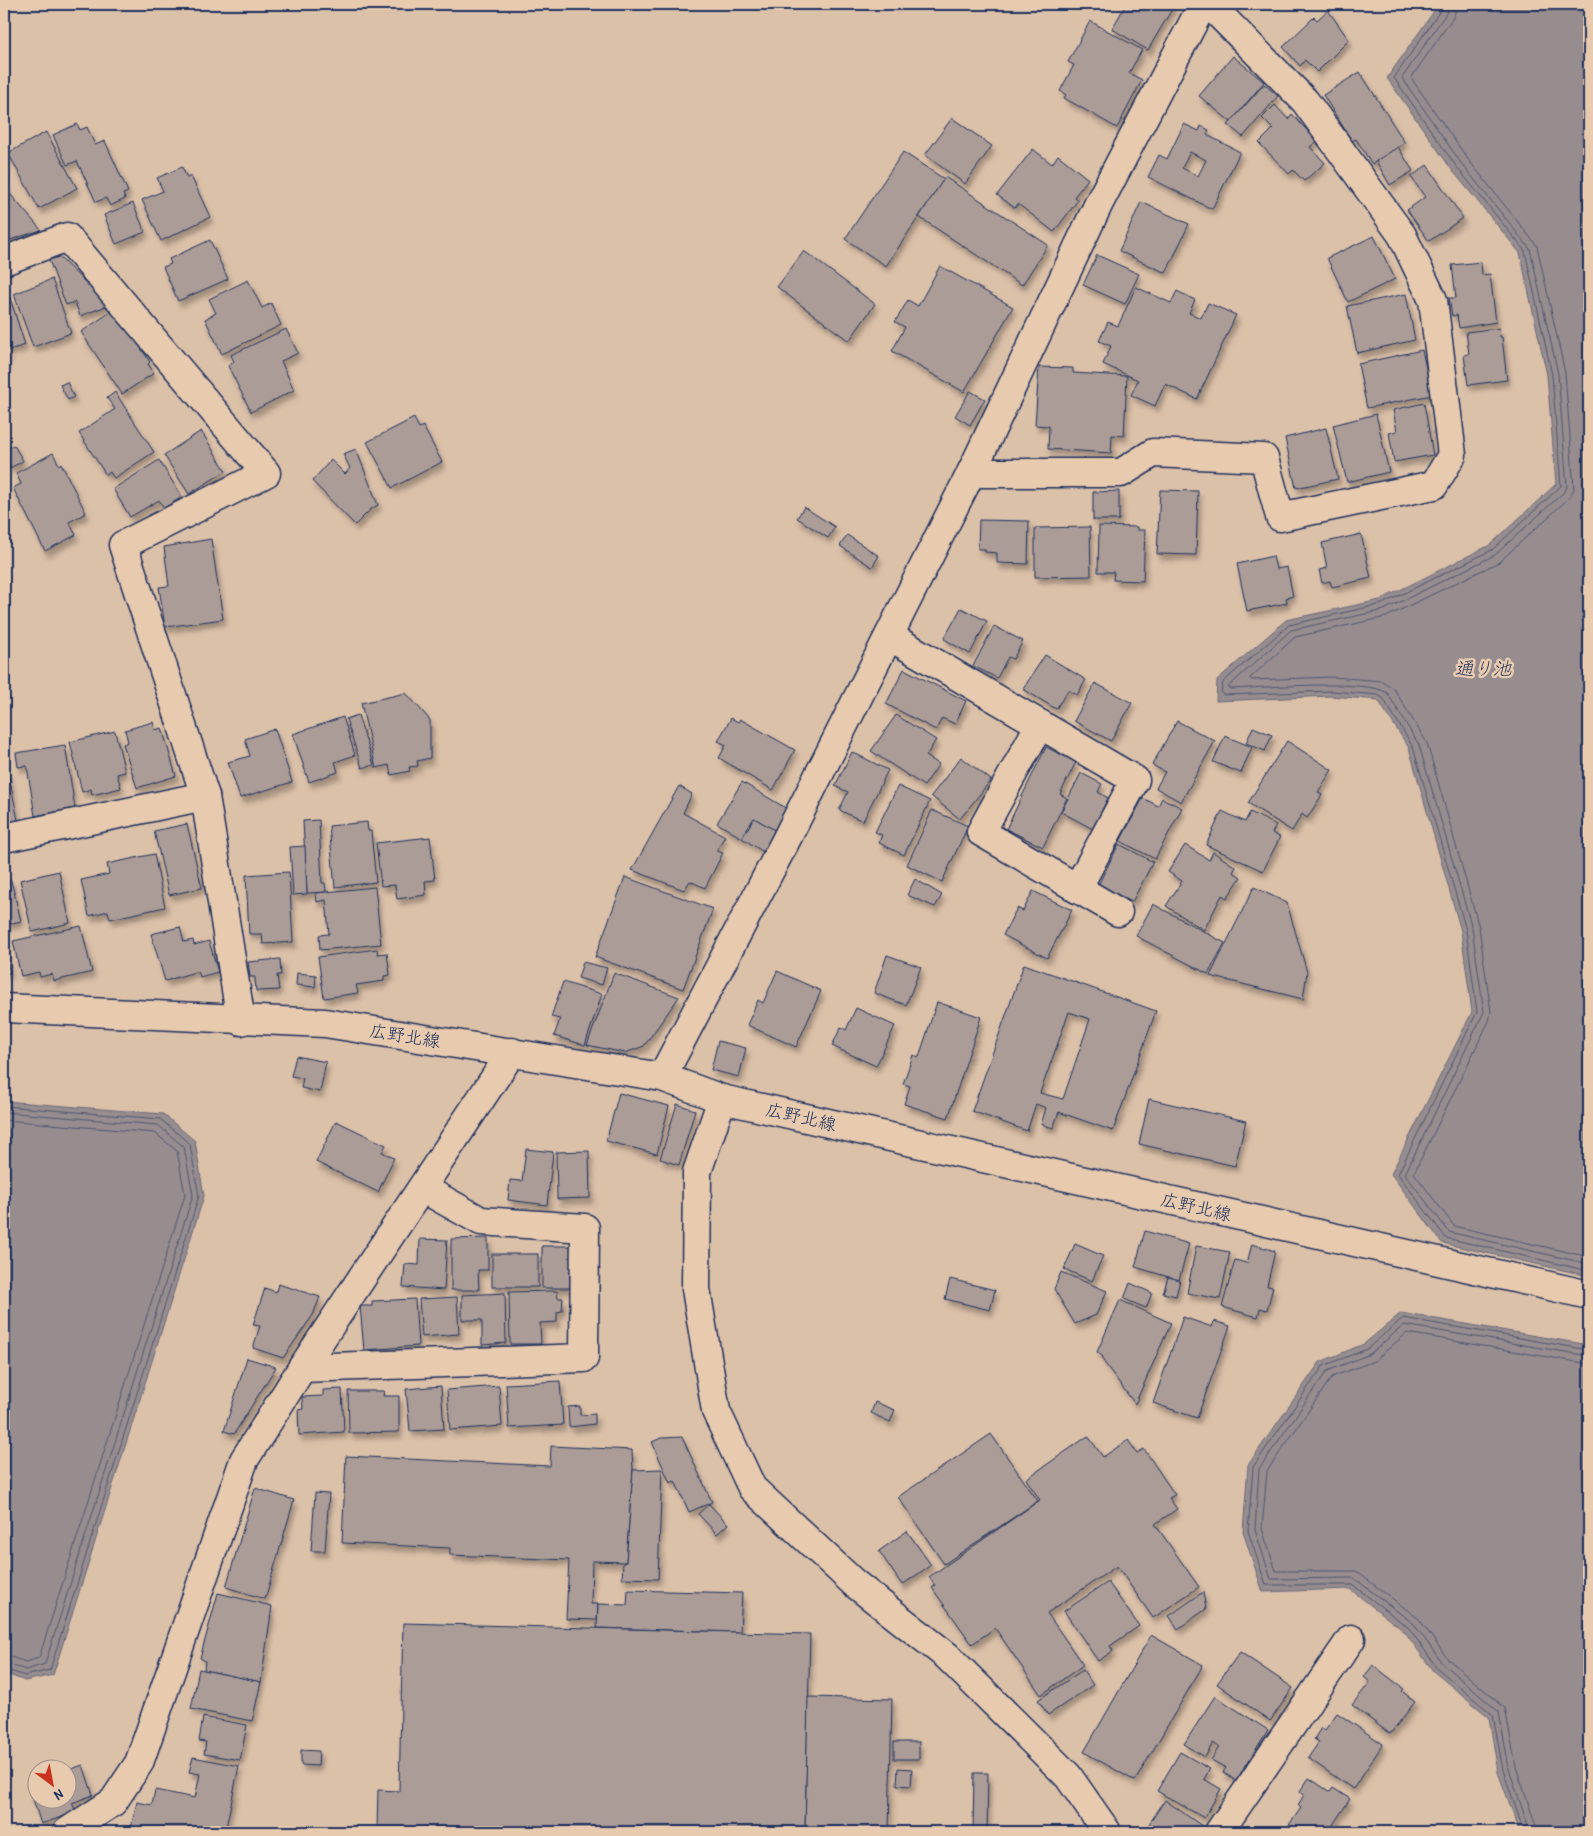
<svg xmlns="http://www.w3.org/2000/svg" width="1593" height="1836" font-family="'Patrick Hand','Klee One',sans-serif">
  <style>
    .water { fill: #978d8f; stroke: #65677b }
    .lines { fill: none; stroke-linecap: round; stroke-linejoin: round }
    .shore { stroke: #4d5572; stroke-width: 1 }
    .building { fill: #ac9c97; stroke: #1b2f5e; fill-rule: evenodd; filter: url(#shadow) }
    .minor-casing { stroke: #1b2f5e; stroke-width: 31 }
    .minor { stroke: #e8caae; stroke-width: 28 }
    .labels { text-anchor: middle; stroke-width: 5; stroke-linejoin: round; paint-order: stroke }
    .street-label { font-size: 18px; fill: #1b2f5e; stroke: #e8caae }
    .water-label { font-size: 19px; font-style: italic; fill: #2e3d65; stroke: #e8caae }
  </style>
  <defs>
    <filter id="shadow"><feDropShadow dx="3" dy="5.5" stdDeviation="2.5" flood-color="#0004"/></filter>
  </defs>
  <rect width="100%" height="100%" fill="#dcc1a9"/>
  <filter id="ink" filterUnits="userSpaceOnUse"><feTurbulence type="fractalNoise" baseFrequency=".02" numOctaves="2"/><feDisplacementMap in="SourceGraphic" scale="10" xChannelSelector="R" yChannelSelector="G"/><feConvolveMatrix kernelMatrix="1 2 1 2 8 2 1 2 1" color-interpolation-filters="sRGB"/></filter>
  <g filter="url(#ink)">
    <g class="water">
      <path d="M1439,4H1589V1276L1442,1243L1391,1174L1472,1012L1461,931L1409,748L1378,700L1331,696L1216,701L1217,680L1286,620L1380,600L1490,545L1556,484L1547,375L1520,253L1452,170L1387,78Z"/>
      <path d="M4,1101L163,1114L195,1141L204,1196L53,1675L25,1681L4,1673Z"/>
      <path d="M1401,1313L1589,1345V1832H1520L1498,1772L1489,1717L1433,1671L1405,1632L1350,1589L1263,1592L1243,1532L1248,1465L1320,1362L1364,1344Z"/>
    </g>
    <g class="lines">
      <g class="shore">
        <path d="M1443,4L1442,8L1394,78L1456,166L1525,251L1552,375L1561,486L1492,550L1382,604L1289,625L1223,682L1221,693L1224,695L1332,691L1378,695L1383,698L1413,747L1466,930L1477,1012L1398,1174L1446,1238L1589,1271"/>
        <path d="M1449,4L1447,12L1402,78L1461,163L1530,249L1558,374L1567,487L1563,493L1495,555L1384,610L1291,630L1228,687L1231,689C1257,688 1373,678 1388,694L1419,745L1472,928L1484,1012L1405,1174L1449,1232L1589,1264"/>
        <path d="M1457,4L1454,16L1411,78L1467,158L1537,246L1565,373L1574,489L1568,499L1499,562L1386,617L1295,637L1250,678L1252,680L1333,677L1382,681L1394,689L1427,743L1479,927L1491,1012L1489,1021L1414,1173L1454,1226L1589,1257"/>
        <path d="M4,1106L160,1119L190,1144L199,1196L50,1670L25,1676L4,1669"/>
        <path d="M4,1112L158,1125L184,1147L193,1195L45,1664L26,1670L4,1663"/>
        <path d="M4,1120L155,1133L177,1151L185,1195L39,1658L26,1662L4,1655"/>
        <path d="M1524,1832L1503,1770L1493,1715L1437,1668L1409,1628L1353,1585H1266L1248,1531L1253,1467L1323,1366L1367,1349L1403,1318L1589,1350"/>
        <path d="M1530,1832L1509,1769L1499,1712L1442,1663L1414,1624L1354,1578L1271,1579L1255,1530L1259,1469L1327,1371L1370,1354L1404,1325L1589,1356"/>
        <path d="M1538,1832L1516,1767L1505,1708L1447,1658L1419,1619L1356,1571H1276L1262,1529L1267,1471L1332,1377L1374,1361L1407,1333L1589,1364"/>
      </g>
    </g>
    <g class="building">
      <path d="M1126,4H1175L1148,50L1112,29Z"/>
      <path d="M1328,10L1349,40L1317,72L1305,60L1300,66L1283,47L1314,17L1317,20Z"/>
      <path d="M1090,21L1142,50L1129,73L1142,80L1117,128L1064,98L1066,95L1060,91L1074,65L1068,62Z"/>
      <path d="M1233,56L1264,82L1231,122L1199,96Z"/>
      <path d="M1360,72L1405,143L1372,164L1356,139L1352,141L1323,95Z"/>
      <path d="M1264,84L1278,96L1243,137L1228,125Z"/>
      <path d="M1275,105L1288,119L1292,114L1317,141L1310,147L1325,163L1304,181L1293,170L1289,174L1259,143L1273,129L1262,118Z"/>
      <path d="M952,118L992,146L965,184L925,155Z"/>
      <path d="M77,124L80,130L87,127L95,145L105,141L128,192L123,194L125,199L110,206L106,198L96,202L77,161L67,165L53,135Z"/>
      <path d="M1184,124L1199,131L1201,126L1209,130L1207,135L1240,152L1212,209L1148,177L1159,155L1167,159ZM1190,152L1206,160L1198,176L1182,168Z"/>
      <path d="M46,132L77,188L39,209L8,153Z"/>
      <path d="M1398,147L1413,171L1390,185L1376,161Z"/>
      <path d="M1033,149L1052,164L1058,155L1088,179L1074,197L1078,200L1054,232L1018,204L1015,208L997,195Z"/>
      <path d="M903,152L944,179L886,266L845,239Z"/>
      <path d="M1427,165L1463,218L1429,241L1407,210L1425,197L1411,177Z"/>
      <path d="M182,167L187,178L191,176L210,217L161,241L142,200L163,191L157,178Z"/>
      <path d="M945,177L1048,245L1022,285L919,217Z"/>
      <path d="M4,185L5,188L41,230L4,242Z"/>
      <path d="M1141,202L1189,224L1166,273L1119,251Z"/>
      <path d="M133,203L145,232L116,244L104,215Z"/>
      <path d="M1374,236L1395,279L1348,302L1327,258Z"/>
      <path d="M210,240L228,279L178,301L163,267L171,264L169,259Z"/>
      <path d="M804,251L875,304L849,341L777,287Z"/>
      <path d="M1097,255L1139,274L1125,304L1083,285Z"/>
      <path d="M59,257L109,305L80,316L75,302L66,305L49,260Z"/>
      <path d="M1481,262L1482,275L1490,274L1496,322L1459,328L1457,315L1452,316L1449,298H1456L1452,265Z"/>
      <path d="M940,266L1013,307L964,392L892,351L905,327L895,322L908,300L918,306Z"/>
      <path d="M52,279L71,333L33,347L14,294Z"/>
      <path d="M248,280L262,308L271,303L281,325L222,354L205,319L216,313L209,299Z"/>
      <path d="M1136,287L1171,303L1177,291L1195,300L1189,313L1201,318L1208,303L1236,315L1197,399L1165,384L1155,406L1131,395L1138,380L1103,364L1111,346L1099,341L1108,322L1118,326Z"/>
      <path d="M1406,294L1415,340L1357,353L1347,306Z"/>
      <path d="M10,298L25,345L6,351L8,358L4,360V300Z"/>
      <path d="M115,309L150,362L148,364L154,373L122,394L81,332Z"/>
      <path d="M1499,328L1500,337H1502L1507,380L1468,385L1464,355L1469,354L1466,332Z"/>
      <path d="M286,329L298,353L281,361L294,390L251,412L228,366L234,362L231,355Z"/>
      <path d="M1422,350L1432,395L1367,408L1358,364Z"/>
      <path d="M1039,367L1073,368V373L1127,376L1124,436L1112,435L1111,453L1048,449L1049,426L1035,425Z"/>
      <path d="M67,382L74,397L68,400L60,385Z"/>
      <path d="M970,391L985,399L970,425L955,416Z"/>
      <path d="M115,392L154,452L114,478L110,472L106,475L79,433L115,409L107,398Z"/>
      <path d="M1424,403L1433,455L1394,462L1389,433L1397,431L1393,410Z"/>
      <path d="M1376,414L1389,472L1347,482L1333,425Z"/>
      <path d="M414,418L419,428L423,426L442,462L392,488L367,442Z"/>
      <path d="M1326,428L1338,479L1296,488L1285,438Z"/>
      <path d="M201,431L226,471L189,494L164,455Z"/>
      <path d="M14,445L23,461L10,468L4,457V450Z"/>
      <path d="M356,449L378,505L371,509L355,525L312,481L331,460L345,474L350,468L343,454Z"/>
      <path d="M53,453L59,465L61,463L86,513L69,522L76,535L45,551L13,488L21,484L16,473Z"/>
      <path d="M159,460L182,497L164,508L159,500L130,517L113,489Z"/>
      <path d="M1160,490L1198,491L1196,555L1157,554Z"/>
      <path d="M1119,491V520H1093V492Z"/>
      <path d="M804,507L835,527L828,538L797,518Z"/>
      <path d="M979,520L1029,521L1028,564L997,563V553L985,552V549H978Z"/>
      <path d="M1099,526L1137,527V530H1145L1143,581L1113,580L1114,572H1098Z"/>
      <path d="M1090,527L1091,576L1035,577V528Z"/>
      <path d="M1361,534L1371,578L1332,587L1330,581L1322,583L1319,570L1327,568L1322,543Z"/>
      <path d="M847,535L879,556L872,567L840,546Z"/>
      <path d="M211,539L223,619L165,627L159,587L169,586L164,547Z"/>
      <path d="M1273,556L1276,569L1287,567L1293,596L1286,598L1287,603L1247,611L1237,564Z"/>
      <path d="M961,608L987,621L970,654L944,639Z"/>
      <path d="M994,626L1023,641L1013,659L1008,657L997,678L973,666Z"/>
      <path d="M1045,655L1086,680L1077,695L1068,690L1056,709L1023,689Z"/>
      <path d="M904,669L966,701L955,724L942,718L936,730L886,704Z"/>
      <path d="M1095,683L1132,703L1111,741L1074,721Z"/>
      <path d="M406,693L430,720V758L417,761L418,766L409,767L410,771L391,775L389,765L376,768L361,703Z"/>
      <path d="M358,715L374,765L362,768L346,719Z"/>
      <path d="M896,715L936,740L926,756L939,764L924,786L871,751Z"/>
      <path d="M343,717L355,755L335,762L338,772L309,782L293,734Z"/>
      <path d="M731,718L738,722L740,719L795,750L773,790L719,758L726,745L718,741Z"/>
      <path d="M1177,721L1215,741L1181,802L1156,788L1165,772L1152,765Z"/>
      <path d="M153,722L155,730L162,728L176,776L137,788L123,744L128,742L125,730Z"/>
      <path d="M1253,727L1272,735L1265,751L1246,743Z"/>
      <path d="M275,729L292,782L240,798L228,762L250,756L245,739Z"/>
      <path d="M115,731L125,772L117,774L121,788L92,795L91,789L82,792L70,742Z"/>
      <path d="M1225,736L1252,747L1241,773L1213,762Z"/>
      <path d="M1287,741L1332,770L1318,792L1322,795L1307,818L1302,814L1292,831L1248,803Z"/>
      <path d="M65,745L75,808L35,816L27,766L18,767L16,753Z"/>
      <path d="M1046,747L1076,762L1060,794L1067,798L1043,847L1006,829Z"/>
      <path d="M852,752L888,770L863,821L839,810L848,792L835,786Z"/>
      <path d="M961,757L991,780L960,819L931,796Z"/>
      <path d="M4,772H8L18,820L4,823Z"/>
      <path d="M1081,773L1102,784L1098,792L1108,798L1093,829L1061,812Z"/>
      <path d="M742,782L789,810L776,831L754,818L742,838L717,823Z"/>
      <path d="M679,786L692,794L683,813L725,836L716,851L723,853L705,888L690,881L684,890L632,870Z"/>
      <path d="M898,786L930,801L904,855L879,843L882,835L875,832Z"/>
      <path d="M1143,798L1158,806L1162,798L1182,808L1155,859L1120,841Z"/>
      <path d="M932,810L968,826L942,882L907,865Z"/>
      <path d="M1222,811L1245,822L1250,812L1276,825L1272,833L1280,837L1263,871L1206,845Z"/>
      <path d="M754,818L778,832L765,853L742,838Z"/>
      <path d="M319,820L322,883H325L326,892L307,893L303,821Z"/>
      <path d="M367,822L368,831H371L376,882L335,887L329,826Z"/>
      <path d="M187,824L202,888L169,895L154,831Z"/>
      <path d="M430,837L435,880L425,881L426,895L397,899L395,885L381,886L376,843Z"/>
      <path d="M1119,844L1153,862L1132,902L1098,885Z"/>
      <path d="M1185,845L1209,860L1213,852L1236,867L1233,872L1241,877L1227,898L1222,895L1204,930L1166,906L1182,881L1168,872Z"/>
      <path d="M305,846L307,894L293,895L290,847Z"/>
      <path d="M154,854L165,907L110,919L108,911L89,916L81,880L109,874L107,864Z"/>
      <path d="M59,871L70,923L32,932L20,880Z"/>
      <path d="M289,872L293,942L263,944L262,934H249L246,875Z"/>
      <path d="M625,877L713,909L683,989L595,957Z"/>
      <path d="M915,879L942,895L935,907L907,895Z"/>
      <path d="M11,880L21,921L4,925V882Z"/>
      <path d="M375,887L381,944L320,950L319,935L329,934L326,900L317,902L316,893Z"/>
      <path d="M1254,887L1287,903L1307,972L1303,999L1210,976Z"/>
      <path d="M1033,891L1072,910L1047,958L1003,935L1017,908L1023,911Z"/>
      <path d="M1153,904L1225,943L1208,974L1136,936Z"/>
      <path d="M81,926L92,972L54,981L52,974L40,977L39,972L21,976L13,941Z"/>
      <path d="M180,927L184,942L193,940L194,945L209,941L218,972L200,977L198,971L165,981L151,934Z"/>
      <path d="M4,946L10,973L4,974Z"/>
      <path d="M377,949L378,954L387,953L390,975L384,976V981L356,985L358,993L324,998L318,957Z"/>
      <path d="M887,955L921,967L906,1005L874,993Z"/>
      <path d="M280,959L281,975H277L279,990L256,991L255,977H250L248,962Z"/>
      <path d="M583,962L607,968L602,985L578,978Z"/>
      <path d="M1024,964L1156,1011L1113,1131L1059,1112L1053,1128L1041,1124L1046,1108L1036,1104L1027,1131L972,1111ZM1069,1012L1090,1019L1063,1099L1040,1093Z"/>
      <path d="M777,971L821,991L796,1047L747,1025L758,1000L763,1003Z"/>
      <path d="M297,973L316,975L315,987L296,985Z"/>
      <path d="M614,973L679,997L644,1046L625,1053L587,1045Z"/>
      <path d="M563,982L602,994L585,1045L554,1036L560,1019L551,1017Z"/>
      <path d="M937,1002L981,1017L948,1118L904,1104L910,1086L903,1084L913,1055L919,1057Z"/>
      <path d="M856,1008L895,1026L876,1066L832,1046L841,1027L846,1030Z"/>
      <path d="M718,1041L746,1048L739,1077L711,1070Z"/>
      <path d="M296,1056L326,1062L320,1092L301,1088L303,1078L291,1076Z"/>
      <path d="M619,1093L669,1106L657,1154L606,1141Z"/>
      <path d="M1149,1099L1246,1121L1235,1166L1139,1144Z"/>
      <path d="M677,1104L695,1110L679,1165L660,1159Z"/>
      <path d="M336,1121L386,1145L382,1152L394,1158L378,1192L316,1162Z"/>
      <path d="M526,1149L553,1152L547,1205L508,1200L510,1180L522,1181Z"/>
      <path d="M589,1151L590,1198L557,1199L556,1152Z"/>
      <path d="M1145,1231L1189,1244L1179,1280L1135,1267Z"/>
      <path d="M488,1238V1270H478L479,1290H451V1239Z"/>
      <path d="M420,1239L447,1240L444,1290L403,1287L405,1264L419,1265Z"/>
      <path d="M1075,1244L1103,1256L1092,1281L1064,1269Z"/>
      <path d="M1252,1244L1275,1251L1267,1286L1273,1287L1267,1310L1260,1308L1258,1317L1222,1307L1235,1260L1247,1263Z"/>
      <rect x="542" y="1246" width="30" height="42"/>
      <path d="M1196,1246L1230,1252L1220,1299L1187,1293Z"/>
      <rect x="492" y="1254" width="46" height="33"/>
      <path d="M1061,1272L1107,1291L1096,1315L1075,1324L1054,1289Z"/>
      <path d="M1168,1277L1180,1280L1176,1296L1163,1293Z"/>
      <path d="M950,1279L995,1290L990,1310L945,1299Z"/>
      <path d="M1130,1283L1152,1293L1146,1308L1124,1299Z"/>
      <path d="M278,1284L320,1297L313,1315L283,1358L253,1348L260,1326L253,1325L265,1288L276,1292Z"/>
      <path d="M557,1291L558,1298H563L562,1311L557,1312V1322L540,1323L541,1344H510L509,1292Z"/>
      <path d="M505,1293L506,1343L482,1345V1320H462V1295Z"/>
      <path d="M457,1297L459,1334L422,1337L419,1299Z"/>
      <path d="M415,1299L418,1346L364,1350L360,1306H372V1301Z"/>
      <path d="M1120,1300L1171,1323L1135,1404L1103,1361V1357L1097,1352Z"/>
      <path d="M1183,1317L1212,1327L1214,1321L1230,1326L1197,1418L1153,1403Z"/>
      <path d="M247,1358L276,1367L234,1434L224,1431Z"/>
      <path d="M560,1381L563,1425L509,1428L506,1384Z"/>
      <path d="M441,1386L444,1429L410,1431L406,1389Z"/>
      <path d="M499,1386L502,1426L450,1430L447,1390Z"/>
      <path d="M342,1389L344,1432L299,1435L298,1410L303,1409L302,1397L323,1396V1390Z"/>
      <path d="M348,1391H384L383,1396H399V1432L349,1433Z"/>
      <path d="M875,1402L895,1410L890,1422L871,1413Z"/>
      <path d="M580,1406V1415L595,1414V1424L569,1427L568,1407Z"/>
      <path d="M991,1434L1038,1501L944,1564L898,1497Z"/>
      <path d="M1088,1436L1103,1457L1128,1440L1137,1453L1144,1449L1175,1495L1169,1498L1177,1509L1155,1524L1199,1587L1153,1618L1117,1566L1047,1613L1083,1665L1041,1695L995,1628L972,1644L932,1588L935,1586L929,1577L1040,1500L1026,1479Z"/>
      <path d="M682,1437L712,1502L689,1512L675,1481L670,1483L652,1442L661,1438Z"/>
      <path d="M551,1446L632,1450L633,1470L626,1562L592,1561L591,1604H598L597,1620L566,1619L569,1560L450,1555V1548L342,1543L346,1456L550,1466Z"/>
      <path d="M662,1469L658,1579L622,1578L623,1563L626,1562L633,1470Z"/>
      <path d="M255,1488L294,1500L265,1599L226,1587Z"/>
      <path d="M315,1493L329,1494L325,1551H311Z"/>
      <path d="M709,1504L728,1524L717,1534L698,1514Z"/>
      <path d="M907,1531L931,1565L902,1585L879,1551Z"/>
      <path d="M1108,1582L1139,1626L1110,1646L1113,1651L1098,1661L1064,1611Z"/>
      <path d="M628,1590L742,1593L740,1632L597,1628L598,1604L627,1605Z"/>
      <path d="M1203,1592L1206,1609L1178,1629L1169,1616Z"/>
      <path d="M218,1593L272,1606L261,1682L204,1670L205,1661L200,1658Z"/>
      <path d="M403,1623L810,1634L805,1832H377L378,1790L399,1791Z"/>
      <path d="M1151,1635L1203,1665L1135,1781L1084,1752Z"/>
      <path d="M1240,1652L1293,1688L1270,1721L1217,1684Z"/>
      <path d="M1373,1665L1404,1689L1402,1691L1415,1702L1390,1734L1352,1705L1370,1682L1364,1677Z"/>
      <path d="M199,1669L261,1682L252,1721L191,1709Z"/>
      <path d="M1083,1670L1093,1685L1048,1715L1038,1700Z"/>
      <path d="M1215,1696L1268,1730L1236,1781L1223,1772L1226,1768L1211,1760L1219,1747L1213,1743L1205,1757L1184,1744Z"/>
      <path d="M808,1697L892,1699L889,1832H805Z"/>
      <path d="M1337,1713L1383,1744L1353,1789L1308,1758L1319,1742L1314,1739L1321,1728L1325,1730Z"/>
      <path d="M203,1717L247,1725L240,1760L204,1754L206,1742L199,1741Z"/>
      <rect x="894" y="1742" width="25" height="17"/>
      <path d="M301,1750L319,1751L318,1766L301,1765Z"/>
      <path d="M1180,1752L1210,1769L1204,1779L1221,1789L1204,1818L1157,1791Z"/>
      <path d="M193,1757L239,1766L225,1832H130L137,1802L152,1805L155,1790L195,1798L200,1774L189,1772Z"/>
      <path d="M83,1765L93,1795L72,1803L76,1812L41,1824L28,1784L38,1780V1798H68V1770Z"/>
      <path d="M898,1768L912,1769L911,1786L897,1785Z"/>
      <path d="M974,1773H988L987,1832H973Z"/>
      <path d="M1309,1778L1330,1792L1333,1788L1350,1799L1328,1832H1284L1301,1808L1298,1805L1304,1795L1300,1791Z"/>
      <path d="M1165,1800L1202,1826L1198,1832H1148L1145,1830Z"/>
    </g>
    <g class="lines">
      <defs>
        <g id="minor">
          <path d="M4,261L67,237L266,473L123,545L205,796L241,1021"/>
          <path d="M971,473H1121L1153,453L1264,458L1280,517L1434,485L1452,455L1433,300L1402,235L1305,101L1209,4"/>
          <path d="M889,636L1135,780L1077,889"/>
          <path d="M1040,724L981,832L1118,912"/>
          <path d="M4,838L205,796"/>
          <path d="M4,1008L325,1023L662,1077L722,1099L1589,1295"/>
          <path d="M662,1077L786,840L971,473L1099,203L1203,4"/>
          <path d="M722,1099L697,1172L696,1289L716,1411L752,1488L854,1583L947,1656L1068,1776L1107,1832"/>
          <path d="M302,1368L584,1358L585,1228L481,1221L422,1188"/>
          <path d="M67,1832L113,1802L139,1763L244,1460L302,1368L512,1052"/>
          <path d="M1219,1832L1351,1639"/>
        </g>
      </defs>
      <use href="#minor" class="minor-casing"/>
      <use href="#minor" class="minor"/>
    </g>
  </g>
  <g class="labels">
    <g class="street-label">
      <text transform="translate(405 1036) rotate(9)" y="6">広野北線</text>
      <text transform="translate(801 1117) rotate(13)" y="6">広野北線</text>
      <text transform="translate(1196 1207) rotate(13)" y="6">広野北線</text>
    </g>
    <g class="water-label">
      <text x="1483" y="675">通り池</text>
    </g>
  </g>
  <rect width="1593" height="1836" fill="none" stroke="#e8caae" stroke-width="20"/>
  <rect x="10" y="10" width="1573" height="1816" fill="none" stroke="#1b2f5e" stroke-width="2" filter="url(#ink)"/>
  <g transform="translate(52 1784) rotate(148)"><circle r="24" fill="#e8caae" stroke="#968c8e"/>
  <path d="M0-4L9 19L0 12L-9 19Z" fill="#c8321e"/>
  <text y="-8" font-size="14" font-weight="bold" text-anchor="middle" fill="#1b2f5e">N</text>
  </g>
</svg>
